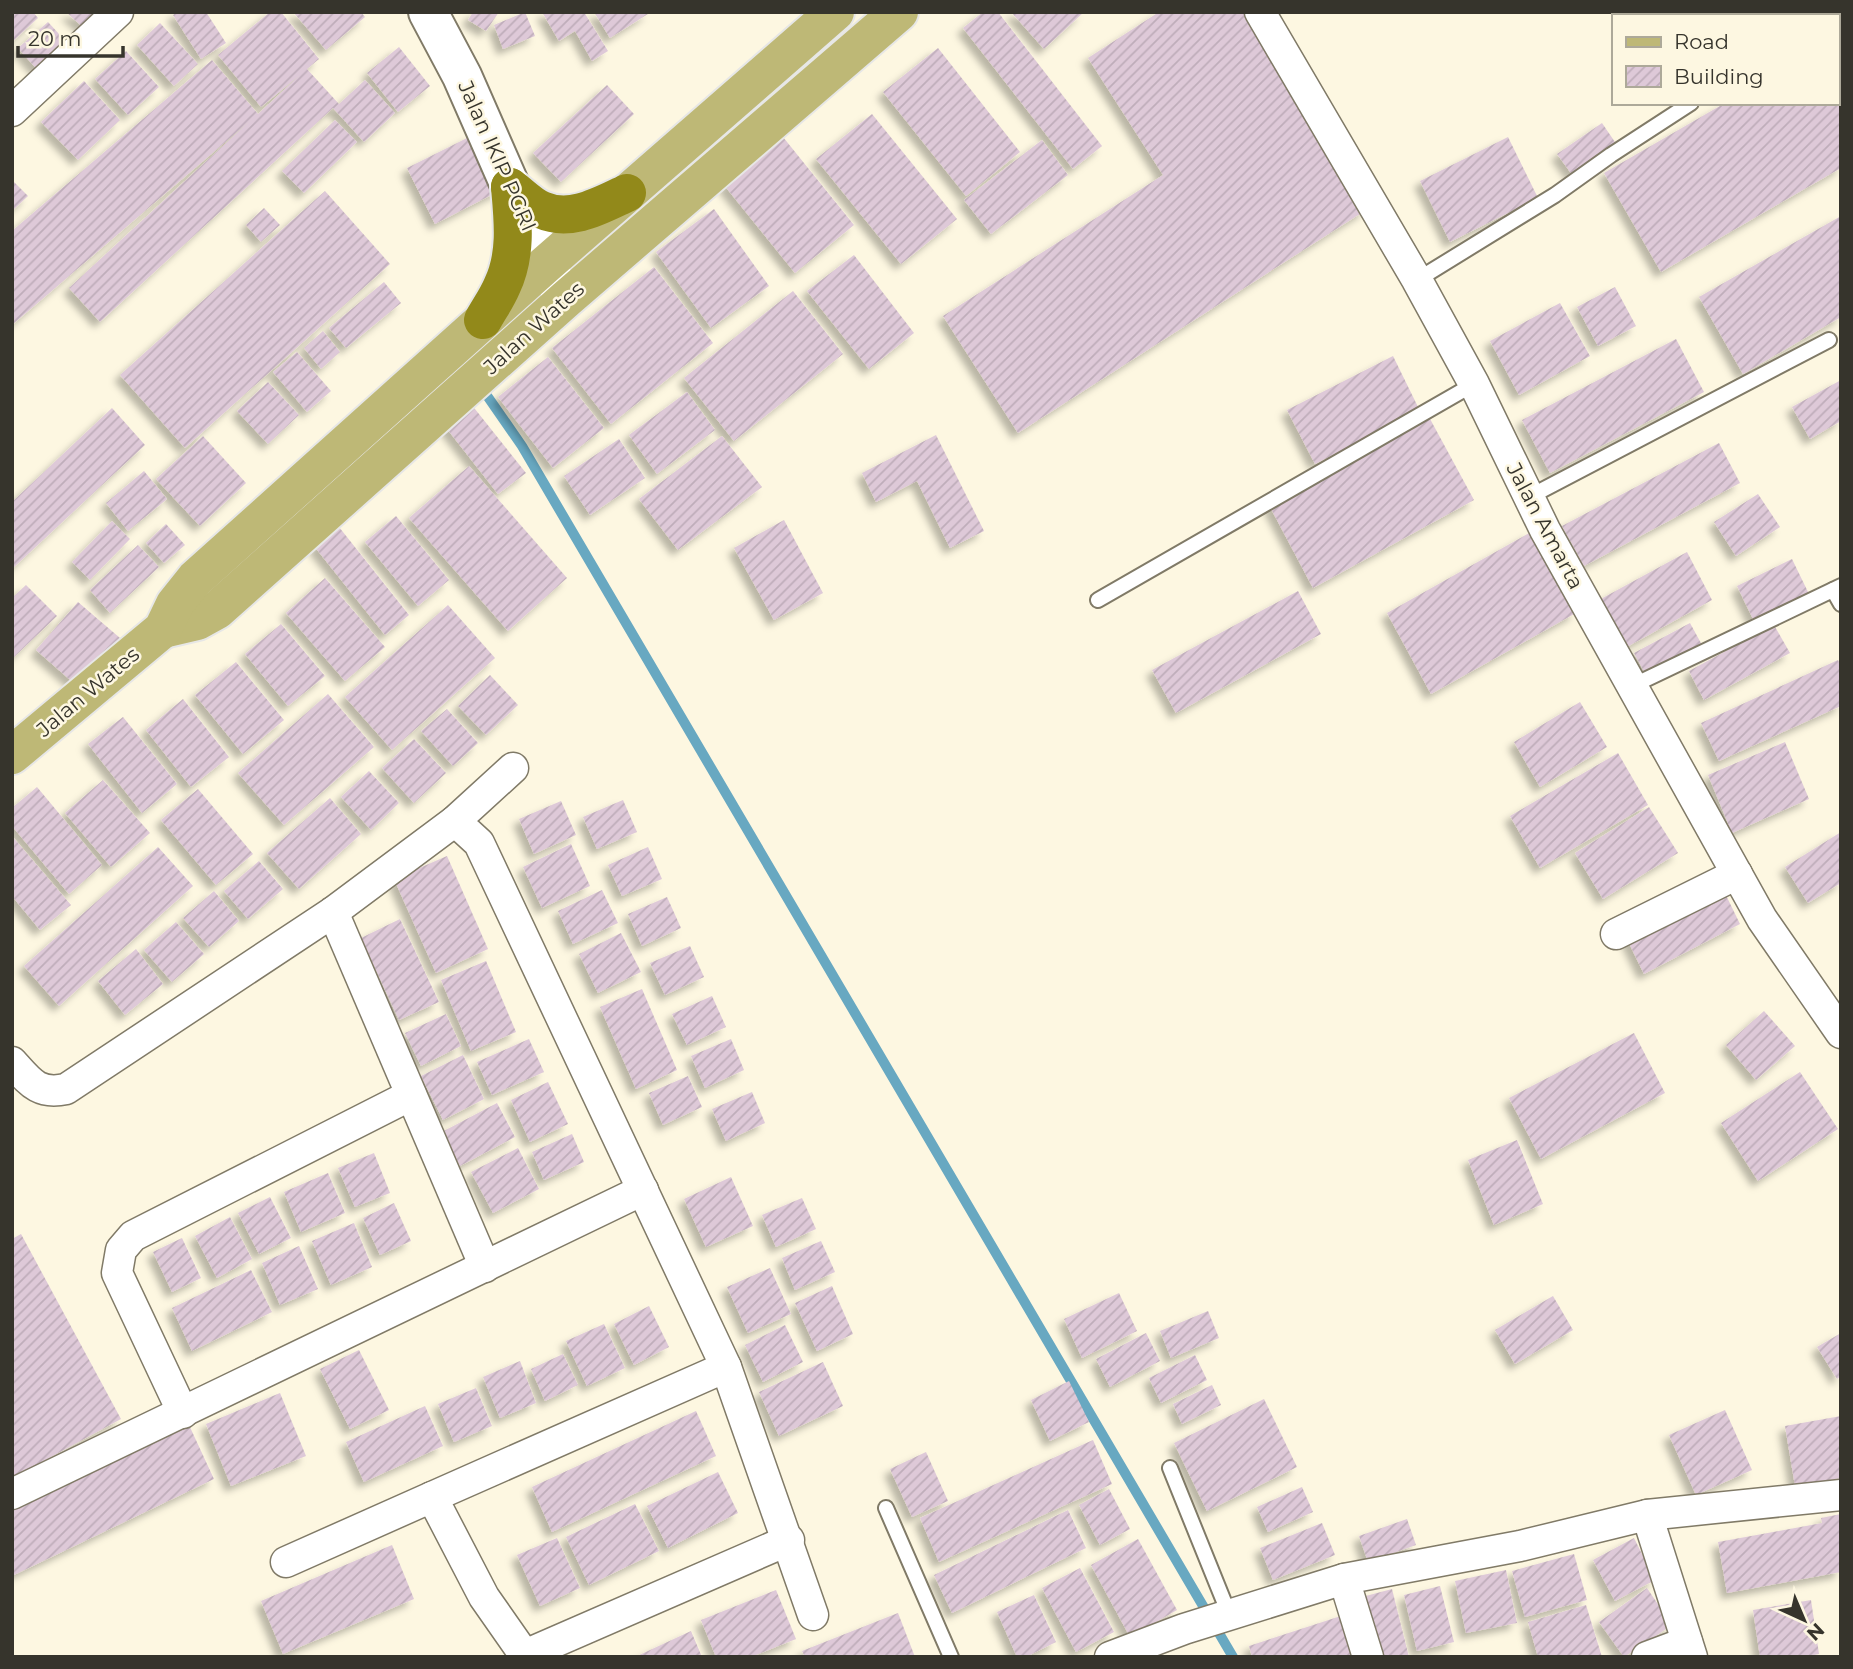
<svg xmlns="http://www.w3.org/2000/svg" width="1853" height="1669" font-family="Montserrat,sans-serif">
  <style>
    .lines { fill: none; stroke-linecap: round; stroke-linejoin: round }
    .stream { stroke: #68a8c1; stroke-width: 10 }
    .building { fill: url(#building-hatch); filter: url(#shadow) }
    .lane-casing { stroke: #807a67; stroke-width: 18 }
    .street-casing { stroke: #807a67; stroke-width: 33 }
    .secondary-casing { stroke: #807a67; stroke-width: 42 }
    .primary-casing { stroke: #e7e7e6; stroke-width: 42 }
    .highway-casing { stroke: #e7e7e6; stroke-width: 42 }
    .lane { stroke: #fff; stroke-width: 14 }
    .street { stroke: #fff; stroke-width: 30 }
    .secondary { stroke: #fff; stroke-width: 38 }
    .primary { stroke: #beb876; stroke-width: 38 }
    .highway { stroke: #92891a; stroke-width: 38 }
    .labels { text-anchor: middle; stroke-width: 5; stroke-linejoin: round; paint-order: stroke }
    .street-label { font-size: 21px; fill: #36342c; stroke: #fdf7e1 }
  </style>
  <defs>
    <pattern id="building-hatch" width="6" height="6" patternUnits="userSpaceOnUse" patternTransform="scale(1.75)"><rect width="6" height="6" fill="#dec9d8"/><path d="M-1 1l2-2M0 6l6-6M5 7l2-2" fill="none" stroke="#bfadba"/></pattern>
    <filter id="shadow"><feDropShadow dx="-6" dy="6" stdDeviation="3.5" flood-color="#0004"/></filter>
  </defs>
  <rect width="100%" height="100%" fill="#fdf7e1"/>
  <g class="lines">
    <path class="stream" d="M481,387L522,446L1233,1657"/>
  </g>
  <g class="building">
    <path d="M12,12H33L38,18L12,42Z"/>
    <path d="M66,12H105L87,31Z"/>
    <path d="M177,12H206L226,43L201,59L173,15Z"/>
    <path d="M270,12H281L319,59L307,69L339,104L365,80L395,113L364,142L333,108L100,322L69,288L251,120L12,325V231L212,60L258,114L300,75L261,107L218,55Z"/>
    <path d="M293,12H361L365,17L326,50Z"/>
    <path d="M473,12H499L486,31L468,20Z"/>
    <path d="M525,12L535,36L503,49L494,25Z"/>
    <path d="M542,12H584L608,51L592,61L575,31L559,41Z"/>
    <path d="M594,12H651L610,38Z"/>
    <path d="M983,12H998L1102,146L1073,169L963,28Z"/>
    <path d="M1011,12H1084L1044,49Z"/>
    <path d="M1159,12H1248L1366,210L1018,433L943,316L1163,175L1088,58Z"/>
    <path d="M48,22L71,47L41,74L18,48Z"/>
    <path d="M160,23L198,64L174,86L137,45Z"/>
    <path d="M1841,36V168L1661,272L1604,173L1725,103H1837V38Z"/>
    <path d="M399,47L430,86L398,112L367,73Z"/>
    <path d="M938,48L1020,152L966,196L883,92Z"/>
    <path d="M126,51L159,87L128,115L95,79Z"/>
    <path d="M84,81L120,120L78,160L41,122Z"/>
    <path d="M607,85L634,114L561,182L533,153Z"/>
    <path d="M872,114L957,219L901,264L816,159Z"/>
    <path d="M335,120L357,142L304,193L282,171Z"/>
    <path d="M1602,123L1617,145L1573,176L1557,154Z"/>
    <path d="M473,135L501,190L435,224L407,168Z"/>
    <path d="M783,137L854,225L795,273L724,185Z"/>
    <path d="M1508,137L1538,198L1450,242L1420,181Z"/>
    <path d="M1042,140L1068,175L991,234L964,200Z"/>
    <path d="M12,180L28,196L12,211Z"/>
    <path d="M325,191L390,264L185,448L120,375Z"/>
    <path d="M264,208L280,225L261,242L246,225Z"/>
    <path d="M714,209L769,286L711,328L656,252Z"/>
    <path d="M1841,216V317L1743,374L1699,297Z"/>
    <path d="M854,255L914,333L869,369L807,291Z"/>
    <path d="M654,267L713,343L611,424L552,348Z"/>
    <path d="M384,282L401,303L346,348L329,328Z"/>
    <path d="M1615,287L1636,326L1598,346L1577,307Z"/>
    <path d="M793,291L843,354L734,441L684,378Z"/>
    <path d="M1560,303L1590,356L1519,395L1490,341Z"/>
    <path d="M323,331L340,352L321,369L304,348Z"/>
    <path d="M1676,339L1704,392L1550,473L1522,420Z"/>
    <path d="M297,352L331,391L307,412L273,372Z"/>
    <path d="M1393,356L1420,411L1315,464L1287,410Z"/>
    <path d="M548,357L604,428L553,468L498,397Z"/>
    <path d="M1841,380V421L1810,439L1792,407Z"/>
    <path d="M268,382L299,415L268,444L237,411Z"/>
    <path d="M687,392L715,430L657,474L629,435Z"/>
    <path d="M471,404L526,473L498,494L444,425Z"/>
    <path d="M112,408L145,445L12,569V502Z"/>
    <path d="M1429,417L1474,500L1313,588L1269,505Z"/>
    <path d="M936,435L984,531L950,548L917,481L876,502L862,473Z"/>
    <path d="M203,436L246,483L200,526L156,479Z"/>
    <path d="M722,436L762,487L678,550L639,499Z"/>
    <path d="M619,439L645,478L590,515L564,476Z"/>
    <path d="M1719,443L1740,483L1584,566L1562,526Z"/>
    <path d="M469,466L567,578L508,631L409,518Z"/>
    <path d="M144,471L167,499L128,531L106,503Z"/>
    <path d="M1758,494L1780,527L1736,556L1714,522Z"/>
    <path d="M396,516L449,580L418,606L365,542Z"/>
    <path d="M784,520L823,593L774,620L734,548Z"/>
    <path d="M112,521L130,539L90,580L72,562Z"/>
    <path d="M166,524L185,545L164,563L146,543Z"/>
    <path d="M339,527L409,615L385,635L314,546Z"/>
    <path d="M1531,532L1576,613L1431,694L1387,613Z"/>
    <path d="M138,545L159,567L110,613L90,590Z"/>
    <path d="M1687,552L1712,600L1625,648L1599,600Z"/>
    <path d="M1792,559L1809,594L1754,621L1737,586Z"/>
    <path d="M325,578L385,647L345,681L286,613Z"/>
    <path d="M26,585L57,616L12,659V598Z"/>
    <path d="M1298,591L1321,634L1176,713L1152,670Z"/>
    <path d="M78,602L120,638L77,686L36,650Z"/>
    <path d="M448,605L495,658L392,750L345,697Z"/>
    <path d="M1690,623L1702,645L1646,675L1634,653Z"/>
    <path d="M281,624L325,676L288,706L245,654Z"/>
    <path d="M1774,625L1790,653L1704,700L1689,671Z"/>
    <path d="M1838,660L1841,666V706L1719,761L1701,723Z"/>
    <path d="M236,662L284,720L243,754L195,695Z"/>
    <path d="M490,675L518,705L486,735L458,706Z"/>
    <path d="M328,694L374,747L284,825L238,773Z"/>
    <path d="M183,699L229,757L191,787L146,730Z"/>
    <path d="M1580,702L1607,747L1540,787L1514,742Z"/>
    <path d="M447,709L478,743L453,766L421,731Z"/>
    <path d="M123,717L177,784L142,813L88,744Z"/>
    <path d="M414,739L446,773L414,803L382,768Z"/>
    <path d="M1785,742L1809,799L1732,833L1708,775Z"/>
    <path d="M1618,753L1648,805L1540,868L1510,816Z"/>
    <path d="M369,771L399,803L371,830L341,797Z"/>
    <path d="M103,780L150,833L111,867L65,813Z"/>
    <path d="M37,787L102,865L69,894L12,826V808Z"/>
    <path d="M198,789L253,854L216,885L161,820Z"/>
    <path d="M330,798L361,834L299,889L267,853Z"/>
    <path d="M623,800L637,832L597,849L583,817Z"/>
    <path d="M561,801L576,835L534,854L519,819Z"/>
    <path d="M1649,807L1678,853L1603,899L1575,853Z"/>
    <path d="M1841,832V883L1808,903L1785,867Z"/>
    <path d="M12,836L71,905L40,930L12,896Z"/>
    <path d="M571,844L590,886L542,908L523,867Z"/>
    <path d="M158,847L193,886L59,1006L24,966Z"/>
    <path d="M648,847L662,879L622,896L608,865Z"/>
    <path d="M447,856L488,949L436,973L394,879Z"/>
    <path d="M259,861L283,889L248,919L224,891Z"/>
    <path d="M1721,885L1740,924L1644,974L1625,935Z"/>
    <path d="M602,890L618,923L573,944L558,911Z"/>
    <path d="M214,891L239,921L209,947L183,918Z"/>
    <path d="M667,897L681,928L642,946L628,914Z"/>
    <path d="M400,919L439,1002L399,1020L361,938Z"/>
    <path d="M176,922L204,954L172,982L144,950Z"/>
    <path d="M621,933L641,972L598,993L579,954Z"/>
    <path d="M690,946L704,977L665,995L650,963Z"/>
    <path d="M136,949L163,984L125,1015L98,981Z"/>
    <path d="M486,961L516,1032L471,1051L441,980Z"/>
    <path d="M642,989L677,1070L636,1089L600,1007Z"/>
    <path d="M712,996L726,1027L687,1045L672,1014Z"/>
    <path d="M1764,1011L1795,1046L1756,1080L1726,1045Z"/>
    <path d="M446,1014L461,1046L421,1066L405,1033Z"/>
    <path d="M1634,1033L1665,1093L1541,1159L1509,1098Z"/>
    <path d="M529,1039L544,1072L492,1095L477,1062Z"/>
    <path d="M731,1039L744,1070L705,1088L691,1056Z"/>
    <path d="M463,1055L484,1099L443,1120L421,1076Z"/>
    <path d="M1800,1072L1838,1129L1758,1181L1721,1123Z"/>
    <path d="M688,1076L702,1107L663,1125L649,1093Z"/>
    <path d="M548,1082L568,1124L530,1142L511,1100Z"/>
    <path d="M752,1092L765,1123L726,1141L712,1109Z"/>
    <path d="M497,1103L515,1137L460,1166L442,1132Z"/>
    <path d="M572,1134L584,1162L544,1180L532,1152Z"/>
    <path d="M1517,1140L1543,1204L1494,1225L1468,1160Z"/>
    <path d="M518,1148L539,1189L493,1213L471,1172Z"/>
    <path d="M374,1153L390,1193L355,1207L338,1168Z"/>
    <path d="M328,1173L345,1213L301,1232L284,1192Z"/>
    <path d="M731,1177L753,1226L706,1247L684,1199Z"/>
    <path d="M270,1197L291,1238L259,1254L238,1213Z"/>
    <path d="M802,1198L816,1229L776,1247L762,1215Z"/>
    <path d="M394,1203L411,1241L380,1255L363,1218Z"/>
    <path d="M230,1217L252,1259L217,1278L195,1236Z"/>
    <path d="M354,1223L372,1267L331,1285L312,1241Z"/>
    <path d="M21,1234L121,1419L12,1478V1239Z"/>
    <path d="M182,1238L201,1278L172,1292L153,1252Z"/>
    <path d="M821,1241L835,1272L795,1290L782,1258Z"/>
    <path d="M299,1246L318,1289L280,1305L262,1263Z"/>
    <path d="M770,1268L791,1314L748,1333L727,1287Z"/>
    <path d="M251,1270L272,1312L192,1351L172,1308Z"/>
    <path d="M832,1286L853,1334L817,1351L795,1303Z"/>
    <path d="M1119,1293L1137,1331L1082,1358L1064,1319Z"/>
    <path d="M1553,1296L1573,1330L1515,1364L1495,1330Z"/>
    <path d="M649,1306L669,1347L634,1365L614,1324Z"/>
    <path d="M1208,1311L1219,1338L1171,1358L1160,1331Z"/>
    <path d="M604,1324L625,1368L587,1386L566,1341Z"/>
    <path d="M785,1325L803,1362L763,1382L745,1345Z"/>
    <path d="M1146,1333L1160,1361L1110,1387L1096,1359Z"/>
    <path d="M1841,1333V1376L1837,1379L1817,1347Z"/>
    <path d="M359,1350L389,1410L350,1429L320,1369Z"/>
    <path d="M563,1354L578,1385L545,1401L531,1369Z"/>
    <path d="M1195,1355L1207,1380L1161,1403L1149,1378Z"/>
    <path d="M520,1361L536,1403L500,1418L483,1377Z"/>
    <path d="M823,1362L843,1406L779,1436L759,1392Z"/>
    <path d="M1069,1381L1089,1422L1050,1441L1031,1400Z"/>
    <path d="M1212,1385L1221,1405L1182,1424L1173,1404Z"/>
    <path d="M476,1388L492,1426L454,1442L438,1404Z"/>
    <path d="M280,1393L306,1456L231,1486L206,1424Z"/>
    <path d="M1264,1399L1297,1467L1207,1511L1174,1443Z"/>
    <path d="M425,1406L443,1446L364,1482L346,1442Z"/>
    <path d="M1725,1410L1752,1470L1696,1495L1669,1435Z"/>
    <path d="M696,1411L716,1456L552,1532L532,1487Z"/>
    <path d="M1841,1416V1478L1795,1486L1785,1426Z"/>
    <path d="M189,1425L214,1479L12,1576V1510Z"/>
    <path d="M1093,1440L1112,1484L939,1562L920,1518Z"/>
    <path d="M926,1452L948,1501L912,1517L890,1469Z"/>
    <path d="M718,1472L738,1513L668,1548L647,1506Z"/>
    <path d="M1302,1487L1313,1512L1268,1532L1257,1507Z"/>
    <path d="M1109,1489L1130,1529L1100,1545L1079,1505Z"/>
    <path d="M635,1504L659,1551L589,1585L566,1537Z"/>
    <path d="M1068,1510L1086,1548L952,1613L934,1575Z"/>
    <path d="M1841,1514V1572L1727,1593L1718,1542L1822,1523L1821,1518Z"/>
    <path d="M1407,1519L1416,1545L1368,1562L1359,1536Z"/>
    <path d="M1322,1523L1335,1555L1273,1580L1260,1548Z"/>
    <path d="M557,1538L580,1588L540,1606L517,1555Z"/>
    <path d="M1634,1538L1655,1580L1615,1601L1593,1560Z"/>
    <path d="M1138,1539L1177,1610L1130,1637L1091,1565Z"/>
    <path d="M392,1545L414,1599L283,1654L261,1601Z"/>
    <path d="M1574,1554L1587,1600L1525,1617L1512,1571Z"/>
    <path d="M1080,1568L1114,1632L1076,1652L1042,1588Z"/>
    <path d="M1506,1570L1517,1623L1466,1633L1455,1581Z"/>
    <path d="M1440,1586L1454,1642L1417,1651L1404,1595Z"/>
    <path d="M1647,1588L1672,1625L1624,1657L1599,1622Z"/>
    <path d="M1392,1589L1409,1657H1377L1362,1597Z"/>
    <path d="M776,1590L796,1639L751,1657H716L701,1620Z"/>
    <path d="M1034,1595L1056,1642L1026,1657H1017L997,1612Z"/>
    <path d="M1811,1600L1819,1654L1804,1657H1760L1753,1610Z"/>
    <path d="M1586,1605L1602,1657H1538L1528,1622Z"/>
    <path d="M898,1613L915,1657H805L802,1651Z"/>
    <path d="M1347,1614L1361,1657H1252L1249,1646Z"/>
    <path d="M691,1631L702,1657H635Z"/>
  </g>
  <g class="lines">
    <defs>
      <g id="lane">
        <path d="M1829,16L1834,12"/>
        <path d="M1417,280L1555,195L1611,155L1691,103"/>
        <path d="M1529,497L1829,340"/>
        <path d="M1833,590L1841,604"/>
        <path d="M1098,600L1474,384"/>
        <path d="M1632,686L1841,586"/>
        <path d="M1170,1468L1229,1614"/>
        <path d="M886,1508L951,1657"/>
      </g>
      <g id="street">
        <path d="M1260,12L1417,280L1474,384L1545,530L1762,919L1841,1033"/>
        <path d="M12,111L118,12"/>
        <path d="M513,768L455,821L479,843L726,1367L813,1615"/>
        <path d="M333,912L485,1267"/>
        <path d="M1616,934L1737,874"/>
        <path d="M12,1062C30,1082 38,1095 66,1089L333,912L455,821"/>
        <path d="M183,1413L117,1273L121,1250L133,1236L411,1095"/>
        <path d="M12,1494L643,1190"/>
        <path d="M1647,1515L1692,1657"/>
        <path d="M286,1562L432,1497"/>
        <path d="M1344,1579L1368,1657"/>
        <path d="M525,1655L789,1540"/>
        <path d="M526,1657L484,1597L432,1497L726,1367"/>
        <path d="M1110,1657L1184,1629L1344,1579L1520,1546L1647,1515L1841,1495"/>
        <path d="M1647,1657L1687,1642"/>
      </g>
      <path id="secondary" d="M428,12L462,76L545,265L561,291"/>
      <g id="primary">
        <path d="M163,629L197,621L217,610L566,299L899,12"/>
        <path d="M12,755L163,629L175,604L195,579L545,265L835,12"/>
      </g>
      <g id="highway">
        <path d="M510,187C520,194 531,206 542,210C571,223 601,205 627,193"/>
        <path d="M483,320C489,309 497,298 502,286C517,255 513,220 510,187"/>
      </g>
    </defs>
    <use href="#lane" class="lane-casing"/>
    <use href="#street" class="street-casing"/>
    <use href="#secondary" class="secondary-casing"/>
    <use href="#primary" class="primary-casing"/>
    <use href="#highway" class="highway-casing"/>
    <use href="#lane" class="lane"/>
    <use href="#street" class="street"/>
    <use href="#secondary" class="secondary"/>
    <use href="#primary" class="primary"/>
    <use href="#highway" class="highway"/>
  </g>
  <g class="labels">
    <g class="street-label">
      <text transform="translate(497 156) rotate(66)" y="7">Jalan IKIP PGRI</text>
      <text transform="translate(534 328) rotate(-42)" y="7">Jalan Wates</text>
      <text transform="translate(1545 526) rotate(62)" y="7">Jalan Amarta</text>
      <text transform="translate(88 692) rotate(-40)" y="7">Jalan Wates</text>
    </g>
  </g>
  <rect width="1853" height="1669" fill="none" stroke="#36342c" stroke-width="28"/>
  <rect x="1612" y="14" width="228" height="91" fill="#fdf7e1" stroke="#ada999" stroke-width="2"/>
  <rect x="1626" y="37" width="35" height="10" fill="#beb876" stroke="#ada999" stroke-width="2"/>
  <text x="1674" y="49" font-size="21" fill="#36342c">Road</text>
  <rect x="1626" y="66" width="35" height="21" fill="url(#building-hatch)" stroke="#ada999" stroke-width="2"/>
  <text x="1674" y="84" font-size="21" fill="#36342c">Building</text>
  <g transform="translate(1804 1620) rotate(136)" stroke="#fdf7e1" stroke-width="5" paint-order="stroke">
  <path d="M0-5L12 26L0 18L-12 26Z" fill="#36342c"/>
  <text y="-10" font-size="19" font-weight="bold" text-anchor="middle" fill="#36342c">N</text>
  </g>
  <path d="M18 46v10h105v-10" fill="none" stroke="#36342c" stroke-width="3.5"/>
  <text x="28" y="46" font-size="21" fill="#36342c" stroke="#fdf7e1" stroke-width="5" paint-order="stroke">20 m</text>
</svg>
